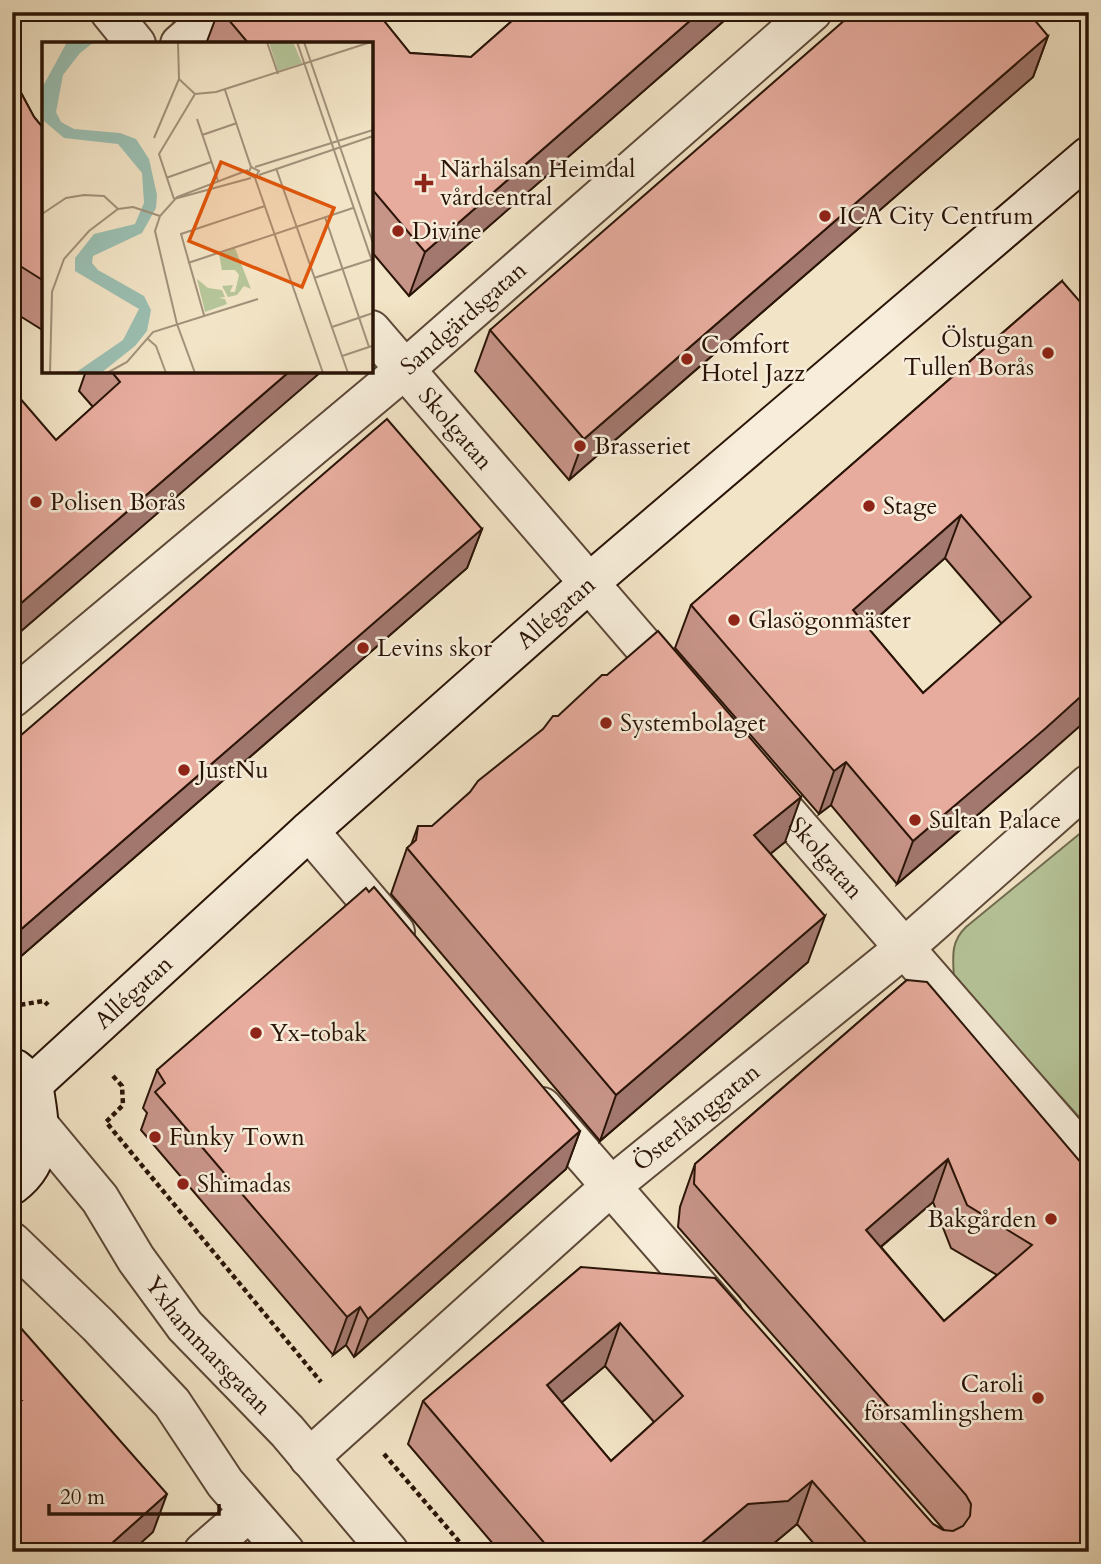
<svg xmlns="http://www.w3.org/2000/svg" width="1101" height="1564" font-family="Cardo,serif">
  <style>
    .green { fill: #b6c599; stroke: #706c50; stroke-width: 2 }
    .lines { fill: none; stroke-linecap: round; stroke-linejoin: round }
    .street-casing { stroke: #5c4837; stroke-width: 42 }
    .secondary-casing { stroke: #2a1407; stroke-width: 42 }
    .path { stroke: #2a1407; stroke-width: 4.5; stroke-dasharray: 5 3.5; stroke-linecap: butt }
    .street { stroke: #f7edda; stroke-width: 38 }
    .secondary { stroke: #f7edda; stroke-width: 38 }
    .wall { fill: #c79488; stroke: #2a1407; stroke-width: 2; fill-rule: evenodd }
    .shaded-wall { fill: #a2786f; stroke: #2a1407; stroke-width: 2 }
    .building { fill: #e7ac9e; stroke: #2a1407; stroke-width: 2; fill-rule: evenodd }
    .poi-dot { fill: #8f2418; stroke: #f7edda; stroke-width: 2.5 }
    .labels { text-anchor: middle; stroke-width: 5; stroke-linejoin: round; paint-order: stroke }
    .poi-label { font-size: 24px; fill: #2a1407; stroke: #f7edda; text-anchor: start }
    .street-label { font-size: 24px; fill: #2a1407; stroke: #f7edda }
    .inset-road { fill: none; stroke: #a2917a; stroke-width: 2 }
    .view { fill: #de560c; fill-opacity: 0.15; stroke: #de560c; stroke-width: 3.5 }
    .inset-edge { fill: none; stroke: #2a1407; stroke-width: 3.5 }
  </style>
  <rect width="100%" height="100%" fill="#f2e4c6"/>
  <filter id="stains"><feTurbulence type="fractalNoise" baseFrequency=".00286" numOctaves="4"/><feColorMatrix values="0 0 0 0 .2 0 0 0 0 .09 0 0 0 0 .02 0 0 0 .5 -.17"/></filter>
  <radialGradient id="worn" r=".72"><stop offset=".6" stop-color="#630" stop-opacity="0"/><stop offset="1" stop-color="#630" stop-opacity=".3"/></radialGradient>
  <path class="green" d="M1089,826V1128L954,979C953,958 950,942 966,927Z"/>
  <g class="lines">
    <defs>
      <g id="street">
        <path d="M110,12L136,44"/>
        <path d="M180,44L217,12"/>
        <path id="s1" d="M371,330L677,685"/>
        <path id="s2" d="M12,698L404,370L812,12"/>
        <path id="s3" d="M759,781L1089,1160"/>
        <path d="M309,831L395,932"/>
        <path d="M542,1107L723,1315"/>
        <path id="s4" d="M41,1128L100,1199L136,1259L185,1326L287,1431L389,1552"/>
        <path d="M12,1242L98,1325L172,1403L225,1483L285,1552"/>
        <path id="s5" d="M309,1458L610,1187L903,949L1089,784"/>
        <path d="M203,1552L249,1512"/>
      </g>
      <g id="secondary">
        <path id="s6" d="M33,1084L309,831L589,583L1089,156"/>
        <path d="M12,1185C48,1158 39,1121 33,1084L15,1069"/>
      </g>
    </defs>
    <use href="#street" class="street-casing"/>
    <use href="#secondary" class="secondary-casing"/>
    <g class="path">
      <path d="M1073,12L1089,31"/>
      <path d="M12,1006L44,1001L48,1005"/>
      <path d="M113,1076L122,1086L123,1105L106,1122L321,1382"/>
      <path d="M384,1454L468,1552"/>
    </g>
    <use href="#street" class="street"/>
    <use href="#secondary" class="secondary"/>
  </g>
  <g class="wall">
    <path d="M168,12H184L174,20Z"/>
    <path d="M218,12H346L352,20L410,53L471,57L522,12H734L409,296L371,251V44H206Z"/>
    <path d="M1048,36L1033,77L569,480L475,371L490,330Z"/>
    <path d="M12,71L19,89L34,117L44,129V331L12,311Z"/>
    <path d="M1062,281L1030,770L897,884L831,805L819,814L675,648L691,605ZM945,558L1002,624L923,693L867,627Z"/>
    <path d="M86,371H322L56,440L93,407L79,391Z"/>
    <path d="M482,529L467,568L12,964V743Z"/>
    <path d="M418,826L785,842L770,854L808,962L600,1141L391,894L407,848L411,845Z"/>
    <path d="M907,980L1089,1172V1552H821L797,1524L773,1544L732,1547L726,1552H500L408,1444L423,1401L581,1267L933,1524L944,1530L678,1227L680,1207L695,1164ZM933,1202L951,1248L997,1275L944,1321L881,1247ZM605,1366L654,1422L611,1461L561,1403Z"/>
    <path d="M157,1070L580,1131L566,1169L354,1357L346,1345L333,1355L141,1130L147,1113L143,1108Z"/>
  </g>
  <g class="shaded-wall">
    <path d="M177,12H184L174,20Z"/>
    <path d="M700,12H734L409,296L425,252Z"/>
    <path d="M1048,36L1033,77L569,480L584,439Z"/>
    <path d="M290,371H322L12,639V611Z"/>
    <path d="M961,515L945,558L837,653L853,610Z"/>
    <path d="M482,529L467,568L12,964V950L19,931Z"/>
    <path d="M1089,689V718L1030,770L897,884L913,841Z"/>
    <path d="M846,762L831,805L819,814L834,771Z"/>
    <path d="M801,797L785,842L738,880L754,835Z"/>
    <path d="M825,916L808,962L600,1141L616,1095Z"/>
    <path d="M580,1131L566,1169L354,1357L368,1319Z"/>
    <path d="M948,1159L933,1202L851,1272L866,1230Z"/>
    <path d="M360,1307L346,1345L333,1355L347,1317Z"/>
    <path d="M620,1323L605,1366L531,1428L547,1385Z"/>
    <path d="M12,1401H21L12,1426Z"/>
    <path d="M812,1481L797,1524L773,1544L732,1547L726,1552H691L748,1504Z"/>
    <path d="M167,1494L153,1532L131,1552H102Z"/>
  </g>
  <g class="building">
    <path d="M222,12H346L352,20L362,12H377L410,53L471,57L522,12H700L425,252L371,188V44H249Z"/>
    <path d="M854,12H1028L1048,36L584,439L490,330Z"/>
    <path d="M12,71L19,89L34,117L44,129V281L17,264L12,260Z"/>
    <path d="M1062,281L1089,312V689L1046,728L913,841L846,762L834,771L691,605ZM961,515L1031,597L923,693L853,610Z"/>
    <path d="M111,371H290L12,611V389L56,440L120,382Z"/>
    <path d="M387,419L482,529L19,931L12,923V743Z"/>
    <path d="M658,631L801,797L754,835L825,916L616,1095L407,848L416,840L418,826H432L470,792L478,781L543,729L553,716H558L602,675H607Z"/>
    <path d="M374,887L580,1131L368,1319L360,1307L347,1317L155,1092L165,1083L157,1070L366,888L369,892Z"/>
    <path d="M907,980L927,982L1089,1172V1550L1087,1552H874L812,1481L788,1501L748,1504L692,1551L693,1552H552L423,1401L581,1267L715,1278L933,1524L943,1530L953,1531L963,1526L970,1516L971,1504L966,1495L694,1184L695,1164ZM948,1159L967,1205L1032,1245L944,1321L866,1230ZM620,1323L683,1396L611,1461L547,1385Z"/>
    <path d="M12,1318L167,1494L102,1552H12V1409L21,1401H12Z"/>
  </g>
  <g class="poi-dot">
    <path d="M420.5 172.5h7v7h7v7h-7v7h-7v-7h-7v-7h7z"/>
    <circle cx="825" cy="216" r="7"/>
    <circle cx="398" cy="231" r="7"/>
    <circle cx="1048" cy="353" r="7"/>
    <circle cx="687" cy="359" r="7"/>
    <circle cx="580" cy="446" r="7"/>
    <circle cx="36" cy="502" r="7"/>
    <circle cx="869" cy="506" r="7"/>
    <circle cx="734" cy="620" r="7"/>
    <circle cx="363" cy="648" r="7"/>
    <circle cx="606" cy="723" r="7"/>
    <circle cx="184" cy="770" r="7"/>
    <circle cx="915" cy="820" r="7"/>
    <circle cx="256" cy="1033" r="7"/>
    <circle cx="155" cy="1137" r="7"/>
    <circle cx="183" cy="1184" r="7"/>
    <circle cx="1051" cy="1219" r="7"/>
    <circle cx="1038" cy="1398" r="7"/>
  </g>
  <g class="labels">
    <g class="poi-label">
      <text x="440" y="177">Närhälsan Heimdal<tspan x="440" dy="28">vårdcentral</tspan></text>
      <text x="839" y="224">ICA City Centrum</text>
      <text x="412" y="239">Divine</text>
      <text x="1034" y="347" text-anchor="end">Ölstugan<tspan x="1034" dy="28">Tullen Borås</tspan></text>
      <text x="701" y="353">Comfort<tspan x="701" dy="28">Hotel Jazz</tspan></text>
      <text x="594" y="454">Brasseriet</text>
      <text x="50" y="510">Polisen Borås</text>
      <text x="883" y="514">Stage</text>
      <text x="748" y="628">Glasögonmäster</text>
      <text x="377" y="656">Levins skor</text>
      <text x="620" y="731">Systembolaget</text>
      <text x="198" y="778">JustNu</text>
      <text x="929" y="828">Sultan Palace</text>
      <text x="270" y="1041">Yx-tobak</text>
      <text x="169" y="1145">Funky Town</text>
      <text x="197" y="1192">Shimadas</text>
      <text x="1037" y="1227" text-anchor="end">Bakgården</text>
      <text x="1024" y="1392" text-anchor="end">Caroli<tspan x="1024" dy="28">församlingshem</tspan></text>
    </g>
    <g class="street-label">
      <text dy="8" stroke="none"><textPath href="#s2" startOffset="590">Sandgärdsgatan</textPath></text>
      <text dy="8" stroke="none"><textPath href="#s1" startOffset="130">Skolgatan</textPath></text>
      <text dy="8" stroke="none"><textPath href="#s6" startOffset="704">Allégatan</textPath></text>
      <text dy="8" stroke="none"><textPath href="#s3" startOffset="102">Skolgatan</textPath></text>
      <text dy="8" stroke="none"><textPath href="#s6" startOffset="136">Allégatan</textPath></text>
      <text dy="8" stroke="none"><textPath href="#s5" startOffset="516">Österlånggatan</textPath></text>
      <text dy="8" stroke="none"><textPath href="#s4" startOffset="275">Yxhammarsgatan</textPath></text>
    </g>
  </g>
  <g transform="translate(42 42)">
    <rect width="331" height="331" fill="#f2e4c6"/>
    <path d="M227,0H251L260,21L236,29ZM193,206L209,247L202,244L195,253L186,255L180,244L191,243L188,250H193L197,233L193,228H180L177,212ZM155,237L166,246L180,248L183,255L177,256L183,257L185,262L163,270Z" fill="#b6c599"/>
    <path d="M25,0H52L38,11L21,33L14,70L19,80L32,87L78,91L94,97L107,117L115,153L114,166L100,191L51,214L50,221L56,228L102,254L109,268L105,289L93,304L59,331H33L81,298L97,267L33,229V216L52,192L93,182L102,161L100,131L76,102L22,96L2,79L0,46Z" fill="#9bbfb2"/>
    <path class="inset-road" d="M225,0L236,32M255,0L331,222M262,0L331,201M137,37L153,52L174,50L329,0M183,48L209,125L206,132L213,136L217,129L209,125M155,77L176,139M160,93L195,81M112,96L137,37L136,0M213,125L331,88M234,126L306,331M217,133L331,94M124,136L169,120M213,136L281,331M132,157L117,112L153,52M132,157L209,136M0,172L24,156L42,153L62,154L76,167M283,175L327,305M146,221L311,166M272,236L331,217M162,273L139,192L223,164M290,285L331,271M106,297L114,304L124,331M300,314L330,304M8,331L10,250L22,217L47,189L76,167L91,165L118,174M65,331L85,320L111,290L216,257M153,331L135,282L113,189L118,174L135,155L206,128"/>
    <path class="view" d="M179,120L292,166L260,245L147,199Z"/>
    <rect width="331" height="331" class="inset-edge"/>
  </g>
  <rect width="1101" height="1564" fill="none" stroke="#f2e4c6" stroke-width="42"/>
  <rect x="14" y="14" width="1073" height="1536" fill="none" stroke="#2a1407" stroke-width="3.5"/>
  <rect x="21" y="21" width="1059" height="1522" fill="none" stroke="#2a1407" stroke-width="2"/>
  <path d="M49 1504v10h170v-10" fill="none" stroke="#2a1407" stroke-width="3.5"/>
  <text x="60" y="1504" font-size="21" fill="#2a1407" stroke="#f7edda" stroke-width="5" paint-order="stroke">20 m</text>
  <rect width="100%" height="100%" filter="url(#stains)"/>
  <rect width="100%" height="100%" fill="url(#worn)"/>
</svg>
